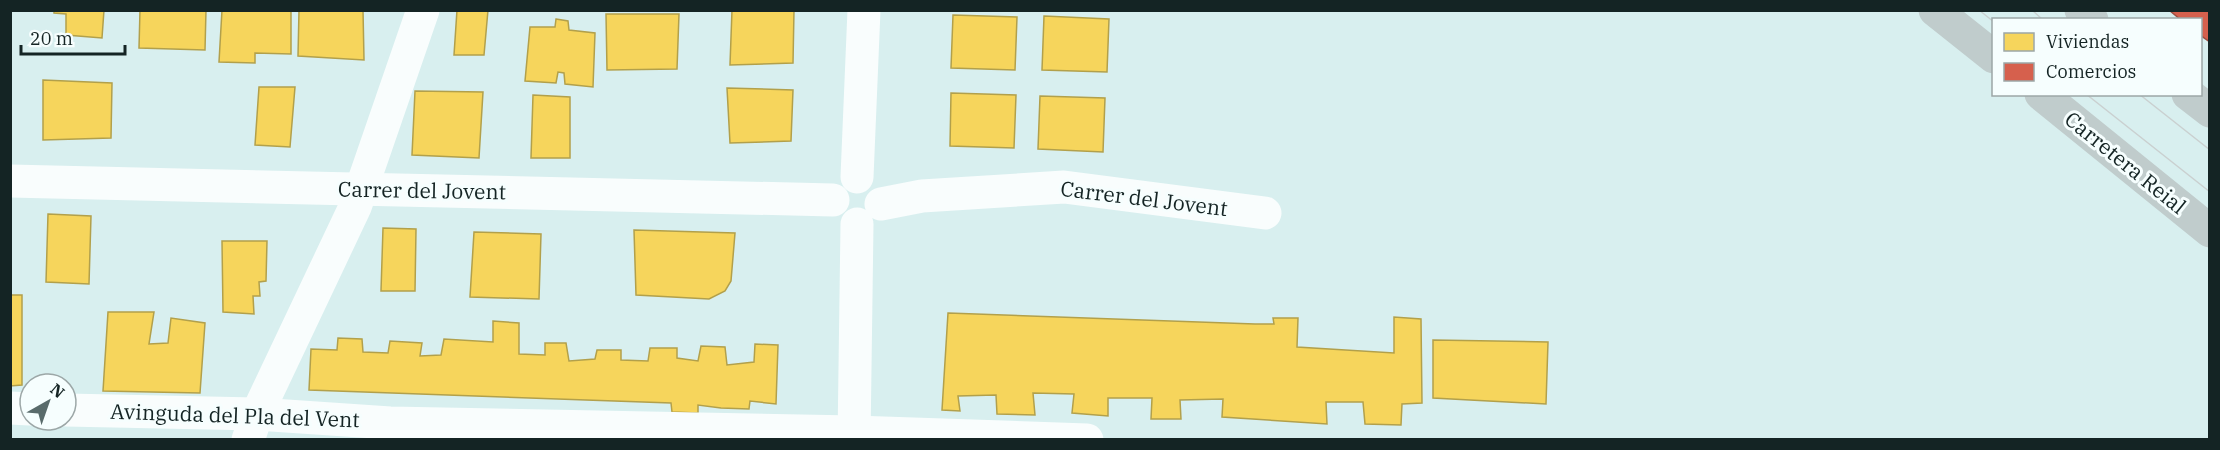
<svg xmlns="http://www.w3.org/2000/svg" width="2220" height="450" font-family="'IBM Plex Serif',serif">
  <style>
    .homes { fill: #f6d55c; stroke: #b2a04b; stroke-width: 1.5 }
    .shops { fill: #d6604d; stroke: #9c4e41; stroke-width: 1.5 }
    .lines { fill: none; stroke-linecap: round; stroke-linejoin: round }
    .street { stroke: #f9fdfd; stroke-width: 33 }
    .primary { stroke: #c0cccc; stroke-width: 33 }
    .tram { stroke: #cad0d0; stroke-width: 1.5 }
    .labels { text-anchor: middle; stroke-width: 6; stroke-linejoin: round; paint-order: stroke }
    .street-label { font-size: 21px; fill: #142424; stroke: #f6fefe }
  </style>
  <rect width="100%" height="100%" fill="#d8efef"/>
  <g class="homes">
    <path d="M54,10H104L102,38L66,35V14L54,13Z"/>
    <path d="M140,10H206L205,50L139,48Z"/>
    <path d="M222,10H291V54L255,53V63L219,62Z"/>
    <path d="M299,10H363L364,60L298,56Z"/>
    <path d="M457,10H488L484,55H454Z"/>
    <path d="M732,10H794L793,63L730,65Z"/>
    <path d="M606,14H679L677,69L607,70Z"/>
    <path d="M953,15L1017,17L1015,70L951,68Z"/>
    <path d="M1044,16L1109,19L1107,72L1042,70Z"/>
    <path d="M556,19L568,21L569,30L595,33L593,87L565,84L564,73L558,72L556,83L525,81L530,27H555Z"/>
    <path d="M43,80L112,83L111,138L43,140Z"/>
    <path d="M259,87H295L290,147L255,145Z"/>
    <path d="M727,88L793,90L791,141L730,143Z"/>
    <path d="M415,91L483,92L479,158L412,155Z"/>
    <path d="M951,93L1016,95L1014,148L950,146Z"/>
    <path d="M533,95L570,97V158H531Z"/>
    <path d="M1040,96L1105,98L1103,152L1038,149Z"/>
    <path d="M48,214L91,216L89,284L46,282Z"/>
    <path d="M383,228L416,229L415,291H381Z"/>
    <path d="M634,230L735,233L731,281L725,291L709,299L636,295Z"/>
    <path d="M474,232L541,234L539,299L470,297Z"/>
    <path d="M222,241H267L266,281L259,282L260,296H253L254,314L223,312Z"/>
    <path d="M10,295H22V385L10,386Z"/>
    <path d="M108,312H154L149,344L168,343L171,318L205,323L200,393L103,391Z"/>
    <path d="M948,313L1255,324H1274L1273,318H1298L1297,347L1394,353V317L1421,319L1422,403L1402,404L1401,425L1365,424L1363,402H1326L1327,424L1222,417L1223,399L1180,400L1181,419H1151L1152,398H1108V416L1072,413L1074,394L1033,393L1035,415L997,414L996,395L958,396L960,411L942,410Z"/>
    <path d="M493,321L519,323V354L545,355V343H566L569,361L595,359L597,350H621V360L648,361L650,348H677V358L698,361L701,346L725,347L727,365L754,362L755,344L778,345L776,404L750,401L749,409L721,408L698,405V413L672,412L671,403L309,390L311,349L337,350L338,338L362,339L363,352L388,353L390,341L422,343L420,356L441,355L444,339L493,342Z"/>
    <path d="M1433,340L1548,342L1546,404L1433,398Z"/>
  </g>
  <path class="shops" d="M2169,10H2210V42L2200,35V20H2181Z"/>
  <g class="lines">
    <g class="street">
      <path d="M857,177L864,10"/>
      <path d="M10,181L833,200"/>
      <path d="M881,204L922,196L1064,187L1265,213"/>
      <path d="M10,408L30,409"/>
      <path d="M66,410L257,414L390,423L854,432L1087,440"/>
      <path d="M248,440L257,414L355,207L423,10"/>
      <path d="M854,440L857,224"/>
    </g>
    <g class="primary">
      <path d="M1935,10L1994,57"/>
      <path d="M2081,10L2092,20"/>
      <path d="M2041,94L2210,231"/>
      <path d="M2188,94L2210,111"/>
    </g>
    <g class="tram">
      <path d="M1979,10L1994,22"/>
      <path d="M2032,10L2043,20"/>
      <path d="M2086,94L2210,192"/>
      <path d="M2139,94L2210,150"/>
    </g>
  </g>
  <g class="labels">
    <g class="street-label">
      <text transform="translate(2125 163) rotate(39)" y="7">Carretera Reial</text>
      <text transform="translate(422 191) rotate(1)" y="7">Carrer del Jovent</text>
      <text transform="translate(1144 199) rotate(7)" y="7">Carrer del Jovent</text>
      <text transform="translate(235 416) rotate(2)" y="7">Avinguda del Pla del Vent</text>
    </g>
  </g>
  <rect width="2220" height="450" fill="none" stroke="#142424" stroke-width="24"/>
  <rect x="1992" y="18" width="210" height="78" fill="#f6fefe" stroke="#9ca7a7" stroke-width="1.5"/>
  <rect x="2004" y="33" width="30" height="18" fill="#f6d55c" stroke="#9ca7a7" stroke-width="1.5"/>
  <text x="2046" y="48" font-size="18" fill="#142424">Viviendas</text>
  <rect x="2004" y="63" width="30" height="18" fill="#d6604d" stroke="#9ca7a7" stroke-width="1.5"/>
  <text x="2046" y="78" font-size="18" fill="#142424">Comercios</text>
  <g transform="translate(48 402) rotate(40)"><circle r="28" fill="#f6fefe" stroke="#9ca7a7" stroke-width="1.5"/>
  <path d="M0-4.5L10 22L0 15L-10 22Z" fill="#596b6b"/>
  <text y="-9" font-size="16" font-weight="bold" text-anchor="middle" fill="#142424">N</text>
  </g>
  <path d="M21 45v9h104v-9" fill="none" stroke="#142424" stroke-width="3"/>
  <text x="30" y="45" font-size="18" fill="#142424" stroke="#f6fefe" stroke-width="4.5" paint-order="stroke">20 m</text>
</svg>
